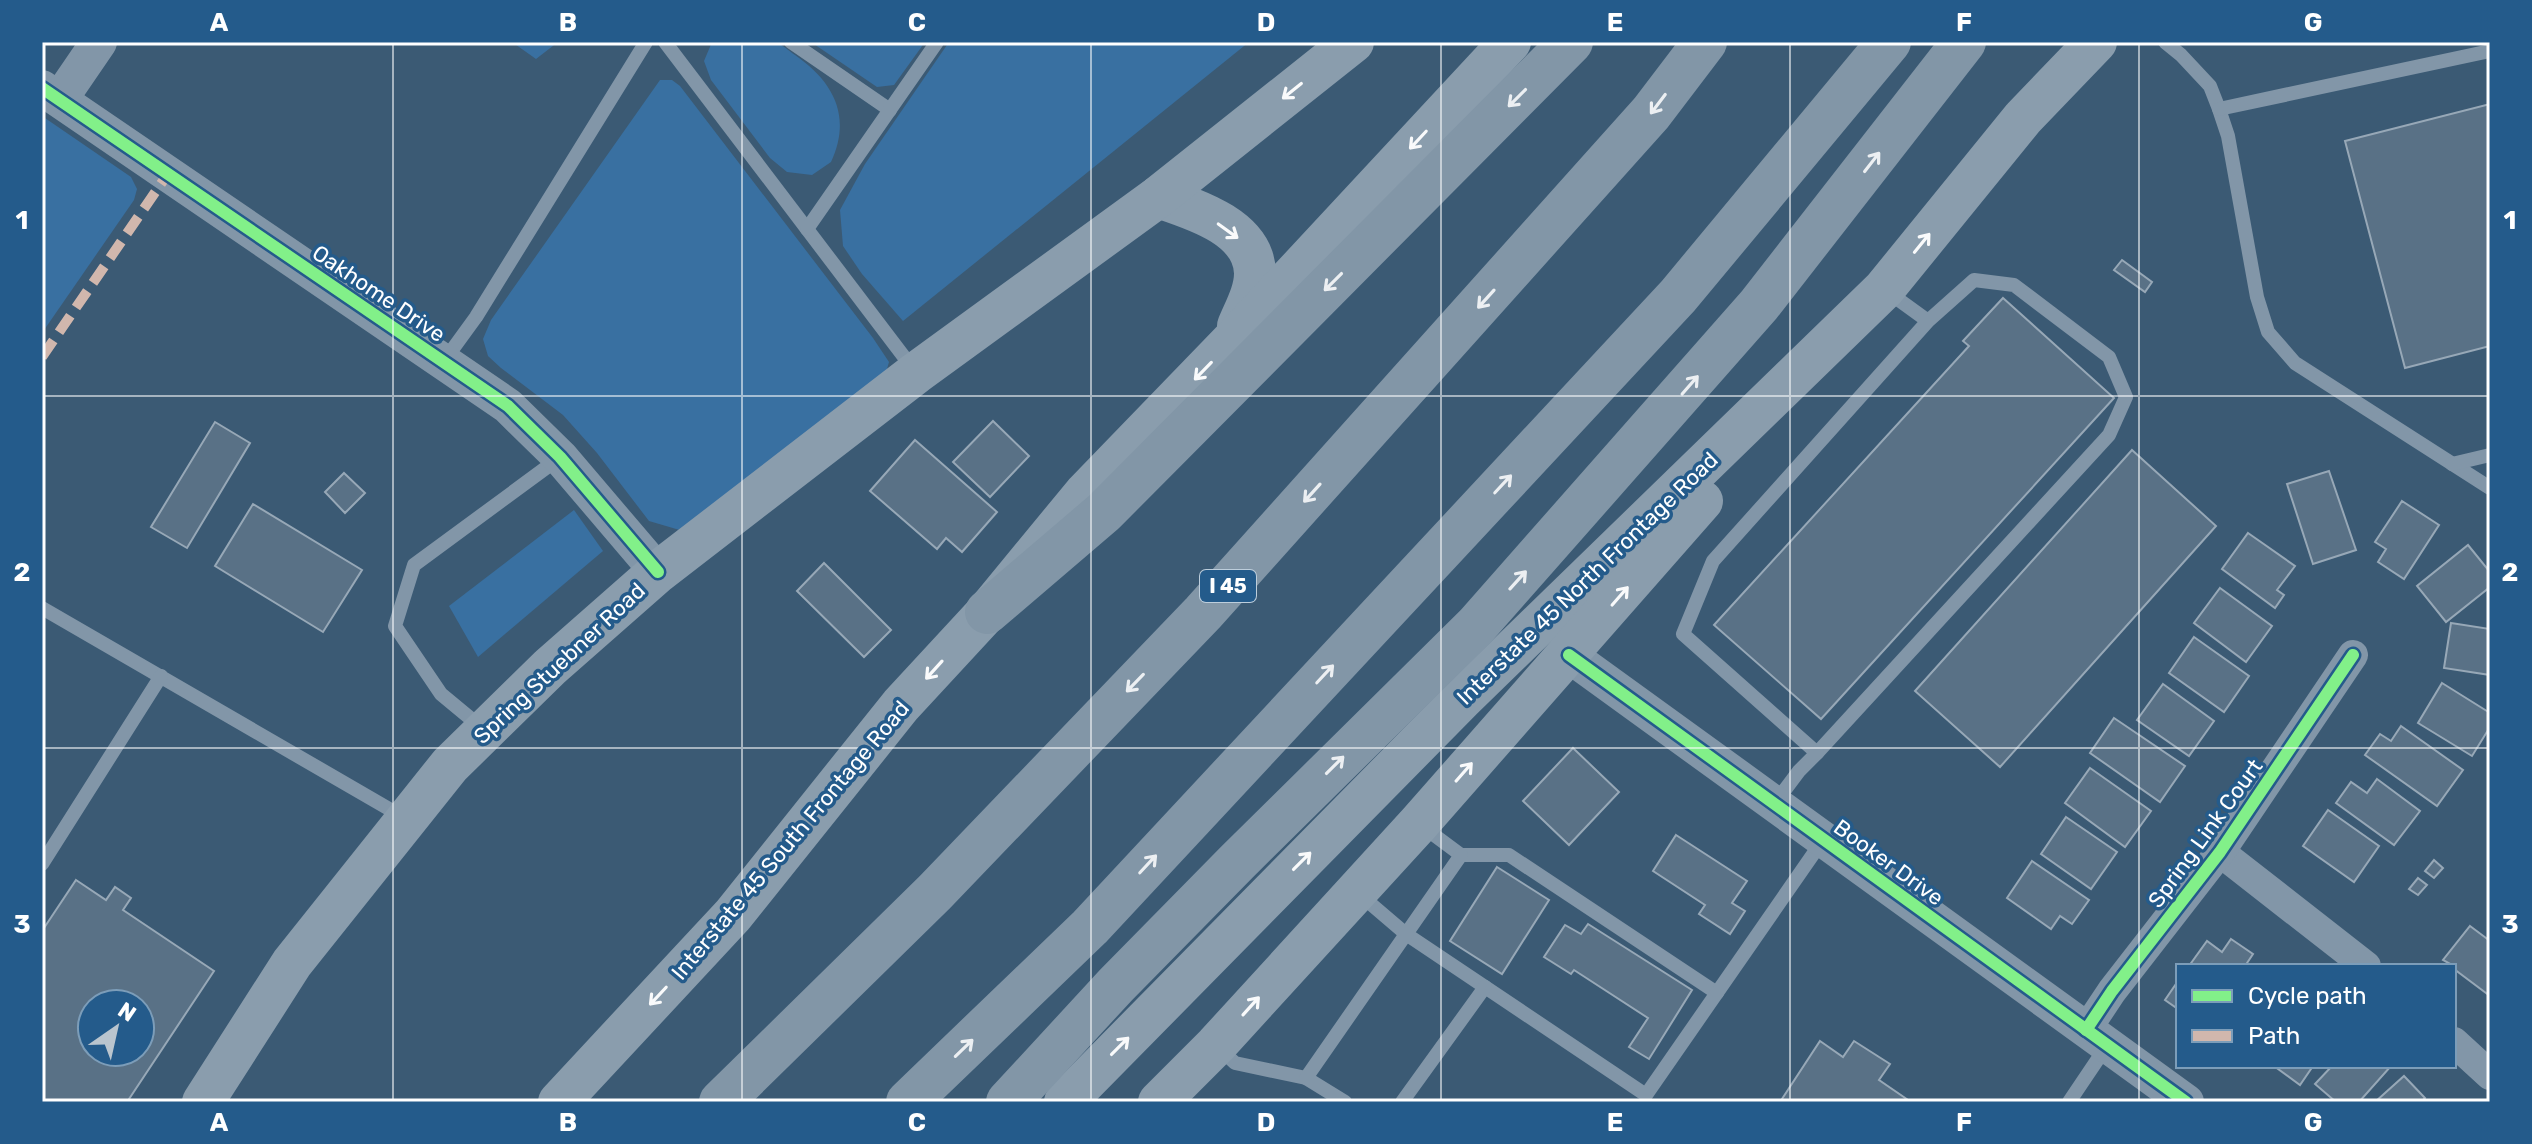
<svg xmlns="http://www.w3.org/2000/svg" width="2532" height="1144" font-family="Rubik,sans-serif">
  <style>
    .green { fill: #3970a1 }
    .building { fill: #597186; stroke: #97a8b7; stroke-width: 2; fill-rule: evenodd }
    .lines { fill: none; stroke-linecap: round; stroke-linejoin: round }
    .service { stroke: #8296a8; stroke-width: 14 }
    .minor { stroke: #8296a8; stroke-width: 30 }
    .tertiary { stroke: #8296a8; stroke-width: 36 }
    .secondary { stroke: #8a9dad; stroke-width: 42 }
    .motorway { stroke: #8296a7; stroke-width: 44 }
    .quiet { stroke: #d1b7ad; stroke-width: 10; stroke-dasharray: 20 10; stroke-linecap: butt }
    .cycleway-casing { stroke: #245b8b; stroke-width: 17 }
    .cycleway { stroke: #82f089; stroke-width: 12 }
    .oneway { stroke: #f9fafb }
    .oneway2 { stroke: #eceff2 }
    .grid { fill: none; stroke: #fff; stroke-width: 2; stroke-opacity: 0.55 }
    .labels { text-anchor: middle; stroke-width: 7; stroke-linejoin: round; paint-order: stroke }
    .shield { fill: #245b8b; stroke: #bdcedc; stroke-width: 2 }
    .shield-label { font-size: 20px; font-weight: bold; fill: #fff }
    .street-label { font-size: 22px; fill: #fff; stroke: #245b8b }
    .neatline { fill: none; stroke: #fff; stroke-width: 3 }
    .grid-label { font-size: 26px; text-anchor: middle; font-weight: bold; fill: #fff }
  </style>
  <rect width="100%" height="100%" fill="#3b5a74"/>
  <g class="green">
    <path d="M512,42H558L536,59Z"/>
    <path d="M712,42C731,42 756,38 775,42C782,44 789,51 795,55C834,82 852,117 831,162L812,175L787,172L770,158L711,80L704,61Z"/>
    <path d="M811,42H925L894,85L877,87Z"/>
    <path d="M949,42H1249L903,321L862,274L843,246L840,210L865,164Z"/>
    <path d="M660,80H672L680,86L873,338L889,362L883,383L683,531L649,521L597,453L563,415L501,368L488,356L483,339L491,320Z"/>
    <path d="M42,116L131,177L137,189L134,200L42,333Z"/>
    <path d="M574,510L603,551L478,657L449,606Z"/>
  </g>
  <g class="building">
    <path d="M2490,104V346L2405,368L2345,141Z"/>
    <path d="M2122,260L2152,282L2145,292L2114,270Z"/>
    <path d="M2003,298L2114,398L1821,719L1714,625L1969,346L1963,341Z"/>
    <path d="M993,421L1029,456L990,497L953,462Z"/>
    <path d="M215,422L250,443L187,548L151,527Z"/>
    <path d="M915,440L997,512L962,552L946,538L937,549L870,491Z"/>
    <path d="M2132,450L2216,526L2000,767L1915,691Z"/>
    <path d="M2329,471L2356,550L2313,564L2287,484Z"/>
    <path d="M344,473L365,493L345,513L325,492Z"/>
    <path d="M2402,501L2439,525L2404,579L2378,562L2386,549L2375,542Z"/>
    <path d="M253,504L362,570L323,632L215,566Z"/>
    <path d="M2248,533L2295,566L2277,590L2284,595L2275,608L2222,569Z"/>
    <path d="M2468,545L2490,572V587L2446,622L2417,586Z"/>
    <path d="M824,563L891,630L864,657L797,591Z"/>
    <path d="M2220,588L2272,626L2246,662L2194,623Z"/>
    <path d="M2451,623L2490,629V675L2444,668Z"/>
    <path d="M2194,637L2249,676L2224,712L2169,673Z"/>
    <path d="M2442,683L2490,713V727L2472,756L2418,723Z"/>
    <path d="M2163,684L2214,721L2189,756L2137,720Z"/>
    <path d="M2114,718L2185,766L2160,802L2090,753Z"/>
    <path d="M2401,726L2463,770L2437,806L2365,755L2380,734L2391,741Z"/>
    <path d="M1573,748L1619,792L1569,845L1523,801Z"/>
    <path d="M2090,768L2151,811L2125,847L2065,803Z"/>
    <path d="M2377,779L2420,811L2394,845L2336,803L2351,782L2367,793Z"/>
    <path d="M2328,810L2379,846L2354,882L2303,846Z"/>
    <path d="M2066,817L2117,852L2091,889L2041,854Z"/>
    <path d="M1676,835L1747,881L1732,903L1745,911L1730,934L1699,914L1705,905L1653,871Z"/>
    <path d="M2434,860L2443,868L2434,878L2425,871Z"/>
    <path d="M2032,861L2089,900L2072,924L2060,916L2051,929L2007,898Z"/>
    <path d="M1497,867L1549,900L1502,974L1450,941Z"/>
    <path d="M2418,878L2427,885L2418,895L2409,889Z"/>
    <path d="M76,880L106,900L115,887L131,898L123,910L214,971L127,1102H42V931ZM92,1004H140V1052H92Z"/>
    <path d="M1588,924L1692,990L1649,1059L1629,1047L1648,1018L1574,970L1571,974L1544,957L1565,925L1581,934Z"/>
    <path d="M2470,926L2490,941V996L2454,969V966L2443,960Z"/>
    <path d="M2231,939L2253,954L2245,966H2189L2207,941L2222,952Z"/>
    <path d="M2178,981V1009L2165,1000Z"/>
    <path d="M1820,1041L1843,1057L1854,1041L1890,1064L1879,1080L1911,1102H1780Z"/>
    <path d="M2274,1066H2313L2300,1085Z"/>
    <path d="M2332,1066H2391L2359,1102H2336L2315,1084Z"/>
    <path d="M2404,1076L2425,1098L2421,1102H2375Z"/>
  </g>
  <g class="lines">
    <g class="service">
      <path d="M665,42L914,370"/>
      <path d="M791,42L890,110"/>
      <path d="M2165,42L2181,55L2210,86L2219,109L2228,136L2257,297L2268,332L2295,363L2490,488"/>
      <path d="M2219,109L2490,51"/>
      <path d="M807,229L937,42"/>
      <path d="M1888,292L1928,321L1974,280L2014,285L2109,357L2126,397L2109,435L1817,753L1683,634L1713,561L1928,321"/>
      <path d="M444,361L476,317L646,42"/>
      <path d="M2452,464L2490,455"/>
      <path d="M42,608L403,817"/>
      <path d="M482,728L441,694L395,626L414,565L558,459"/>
      <path d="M1775,803L1799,771L1817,753"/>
      <path d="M1422,826L1461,855H1509L1717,993"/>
      <path d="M42,864L161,676"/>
      <path d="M1358,893L1406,934L1646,1095L1823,840"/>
      <path d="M1219,1048L1235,1063L1306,1078"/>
      <path d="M1345,1102L1306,1078L1461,855"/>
      <path d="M1402,1102L1485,987"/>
      <path d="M2069,1102L2106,1047"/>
    </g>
    <g class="minor">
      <path d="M2220,852L2366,966"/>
      <path d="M2086,1030L2112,991L2220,852L2353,655"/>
      <path d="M2454,1042L2490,1075"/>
    </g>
    <g class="tertiary">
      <path d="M42,88L508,406L560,457L658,572"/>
      <path d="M60,99L99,42"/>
      <path d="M1569,655L2186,1102"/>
    </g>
    <g class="secondary">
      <path d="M1158,197C1194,209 1254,227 1255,273C1255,292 1245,309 1238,326"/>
      <path d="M203,1102L292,963L450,765L550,667L658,572L916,373L1158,197L1353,42"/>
      <path d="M559,1102L733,915L901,705L987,612L1085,493L1233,340L1510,42"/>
      <path d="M1065,1102L1462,699L1884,289L2023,118L2096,42"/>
      <path d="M1159,1102L1216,1045L1419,823L1702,501"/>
    </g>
    <g class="motorway">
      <path d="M987,612L1104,512L1571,42"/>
      <path d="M721,1102L935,892L1203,613L1651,113L1705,42"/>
      <path d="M908,1102L1090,927L1678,296L1889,42"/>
      <path d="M1008,1102L1116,985L1237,862L1476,626L1759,305L1964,42"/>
    </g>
    <path class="quiet" d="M42,357L167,175"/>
    <defs>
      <g id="cycleway">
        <path d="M42,88L508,406L560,457L658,572"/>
        <path d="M1569,655L2186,1102"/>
        <path d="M2086,1030L2112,991L2220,852L2353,655"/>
      </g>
    </defs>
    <use href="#cycleway" class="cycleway-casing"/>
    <use href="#cycleway" class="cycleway"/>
  </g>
  <defs><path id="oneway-shaft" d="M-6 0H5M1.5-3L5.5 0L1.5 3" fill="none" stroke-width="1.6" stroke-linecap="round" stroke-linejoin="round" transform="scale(2)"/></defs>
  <g class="oneway">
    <use href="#oneway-shaft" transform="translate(1292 91) rotate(141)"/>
    <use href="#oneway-shaft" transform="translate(1418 140) rotate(133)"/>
    <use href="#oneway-shaft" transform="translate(1228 231) rotate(36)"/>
    <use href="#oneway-shaft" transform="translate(1922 243) rotate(-51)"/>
    <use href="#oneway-shaft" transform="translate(1203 371) rotate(134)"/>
    <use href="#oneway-shaft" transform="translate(1620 596) rotate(-49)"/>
    <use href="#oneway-shaft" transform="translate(934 670) rotate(132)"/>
    <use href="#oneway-shaft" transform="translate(1464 772) rotate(-49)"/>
    <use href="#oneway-shaft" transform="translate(1302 861) rotate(-45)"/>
    <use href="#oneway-shaft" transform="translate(658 996) rotate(133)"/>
    <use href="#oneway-shaft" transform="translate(1251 1006) rotate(-48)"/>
    <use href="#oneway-shaft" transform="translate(1120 1046) rotate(-45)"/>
  </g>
  <g class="oneway2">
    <use href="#oneway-shaft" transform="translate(1517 98) rotate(135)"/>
    <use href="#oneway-shaft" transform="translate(1658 104) rotate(127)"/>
    <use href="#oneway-shaft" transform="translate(1872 162) rotate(-52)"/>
    <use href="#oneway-shaft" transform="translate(1333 282) rotate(135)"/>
    <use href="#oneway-shaft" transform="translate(1486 299) rotate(132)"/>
    <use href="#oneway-shaft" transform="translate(1690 385) rotate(-49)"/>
    <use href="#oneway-shaft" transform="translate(1503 484) rotate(-47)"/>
    <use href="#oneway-shaft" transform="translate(1312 493) rotate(132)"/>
    <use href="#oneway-shaft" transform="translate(1518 580) rotate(-48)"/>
    <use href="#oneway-shaft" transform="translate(1325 674) rotate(-47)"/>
    <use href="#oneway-shaft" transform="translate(1135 683) rotate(134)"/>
    <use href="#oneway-shaft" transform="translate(1335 765) rotate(-45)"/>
    <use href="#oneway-shaft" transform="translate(1148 864) rotate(-47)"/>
    <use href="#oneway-shaft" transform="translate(964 1048) rotate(-44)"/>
  </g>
  <path class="grid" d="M393,42V1102M742,42V1102M1091,42V1102M1441,42V1102M1790,42V1102M2139,42V1102M42,396H2490M42,748H2490"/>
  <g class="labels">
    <rect class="shield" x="1200" y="570" width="56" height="32" rx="6"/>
    <g class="shield-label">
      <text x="1228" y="593">I 45</text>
    </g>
    <g class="street-label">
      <text transform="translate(379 293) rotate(34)" y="8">Oakhome Drive</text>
      <text transform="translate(1587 578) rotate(-44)" y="8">Interstate 45 North Frontage Road</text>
      <text transform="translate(559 663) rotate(-43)" y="8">Spring Stuebner Road</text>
      <text transform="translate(2205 833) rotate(-54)" y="8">Spring Link Court</text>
      <text transform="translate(790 840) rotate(-50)" y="8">Interstate 45 South Frontage Road</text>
      <text transform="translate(1889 862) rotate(36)" y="8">Booker Drive</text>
    </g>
  </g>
  <rect width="2532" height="1144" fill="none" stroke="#245b8b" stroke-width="88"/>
  <rect x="2176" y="964" width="280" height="104" fill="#245b8b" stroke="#7c9db9" stroke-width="2"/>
  <rect x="2192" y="990" width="40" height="12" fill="#82f089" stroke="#7c9db9" stroke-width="2"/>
  <text x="2248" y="1004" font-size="24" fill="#ffffff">Cycle path</text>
  <rect x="2192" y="1030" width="40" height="12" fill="#d1b7ad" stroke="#7c9db9" stroke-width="2"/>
  <text x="2248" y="1044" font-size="24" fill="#ffffff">Path</text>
  <g transform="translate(116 1028) rotate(34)"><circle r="38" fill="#245b8b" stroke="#7c9db9" stroke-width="2"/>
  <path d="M0-6L14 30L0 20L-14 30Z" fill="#bac5ce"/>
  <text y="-12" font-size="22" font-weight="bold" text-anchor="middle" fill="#ffffff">N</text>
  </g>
  <rect x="44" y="44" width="2444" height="1056" class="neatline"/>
  <g class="grid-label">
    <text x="219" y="31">A</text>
    <text x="568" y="31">B</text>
    <text x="917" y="31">C</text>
    <text x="1266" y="31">D</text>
    <text x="1615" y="31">E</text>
    <text x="1964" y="31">F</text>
    <text x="2313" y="31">G</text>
    <text x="22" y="229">1</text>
    <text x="2510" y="229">1</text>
    <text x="22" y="581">2</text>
    <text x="2510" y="581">2</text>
    <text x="22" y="933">3</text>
    <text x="2510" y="933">3</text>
    <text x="219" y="1131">A</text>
    <text x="568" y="1131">B</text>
    <text x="917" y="1131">C</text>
    <text x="1266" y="1131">D</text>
    <text x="1615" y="1131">E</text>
    <text x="1964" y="1131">F</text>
    <text x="2313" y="1131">G</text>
  </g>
</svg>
